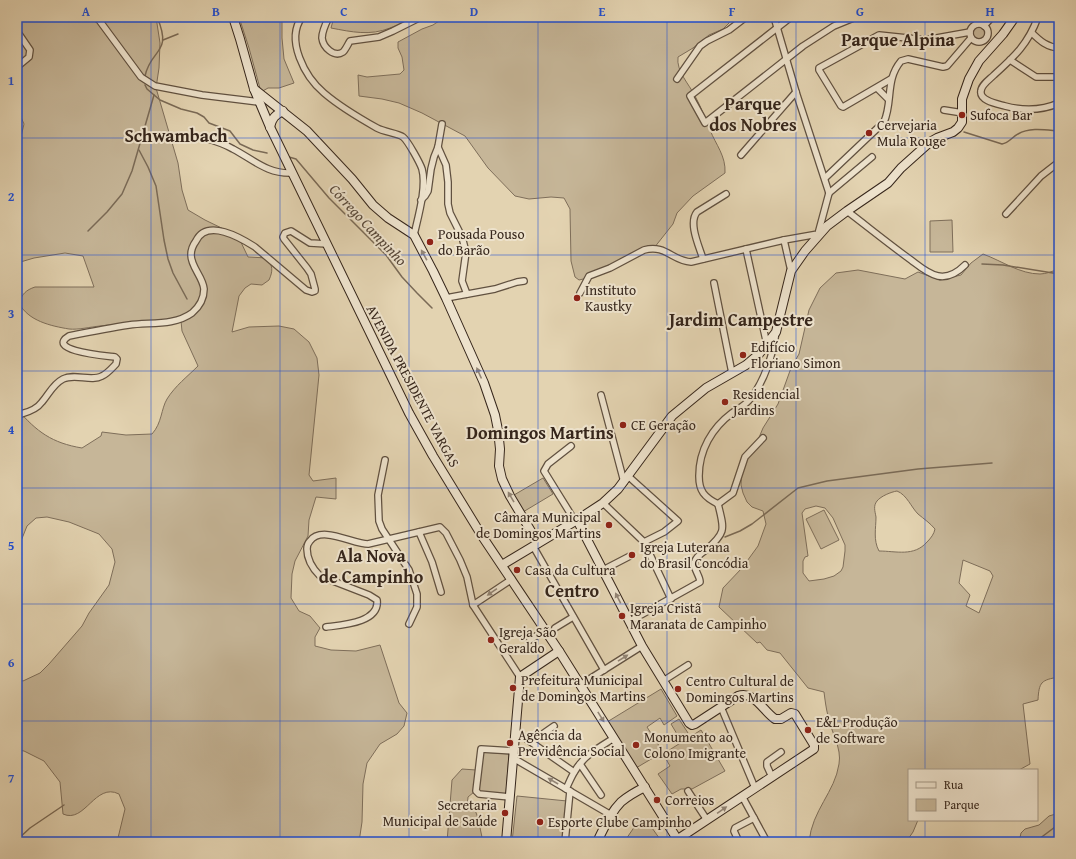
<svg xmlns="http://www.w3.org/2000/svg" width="1076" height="859" font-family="'Gentium Book Plus',serif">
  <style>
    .green { fill: #c6b698; stroke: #7e6e5a; fill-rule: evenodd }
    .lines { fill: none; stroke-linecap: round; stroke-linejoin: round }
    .stream { stroke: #7a6a56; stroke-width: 1.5 }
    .street-casing { stroke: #615140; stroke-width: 8 }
    .secondary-casing { stroke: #36261b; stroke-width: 10 }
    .street { stroke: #ede2cc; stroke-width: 5.5 }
    .secondary { stroke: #ede2cc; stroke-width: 8 }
    .oneway { fill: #928474 }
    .grid { fill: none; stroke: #1d4ed8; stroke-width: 1; stroke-opacity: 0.55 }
    .poi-dot { fill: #8f2418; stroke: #ede2cc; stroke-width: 1.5 }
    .labels { text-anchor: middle; stroke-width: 4; stroke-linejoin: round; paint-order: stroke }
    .poi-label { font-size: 14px; fill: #36261b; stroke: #ede2cc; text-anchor: start }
    .street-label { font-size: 14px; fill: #36261b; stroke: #ede2cc }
    .water-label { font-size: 15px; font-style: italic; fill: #584839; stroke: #ede2cc }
    .district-label { font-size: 18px; font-weight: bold; fill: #36261b; stroke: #ede2cc }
    .neatline { fill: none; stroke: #1d4ed8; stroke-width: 1.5 }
    .grid-label { font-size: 13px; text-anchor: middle; font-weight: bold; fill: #1d4ed8 }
  </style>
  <rect width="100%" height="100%" fill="#e3d3b1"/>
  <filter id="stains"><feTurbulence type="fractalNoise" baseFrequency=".005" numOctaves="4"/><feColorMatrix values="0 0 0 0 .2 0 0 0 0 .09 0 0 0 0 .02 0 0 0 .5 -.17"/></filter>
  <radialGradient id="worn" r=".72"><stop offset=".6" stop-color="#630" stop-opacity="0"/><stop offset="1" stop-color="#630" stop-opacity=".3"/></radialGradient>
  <g class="green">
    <path d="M17,17H156L160,43L159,68L156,88L178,163L182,190L188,210L205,220L238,236L248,257L267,258C273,266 273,271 269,280L262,285L251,284L245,288L239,296L232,332L249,327L279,326L294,329L309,342L317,358L319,375L309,475L313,481L336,478V499L316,497L309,520L308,536L295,561L292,574L291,598L299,611L310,616L320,628L315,637V646L331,650L356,651L380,645L399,703L407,713L404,726L397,734L380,744L367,763L363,784L362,822L359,842H117L125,809L119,794C95,782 85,824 63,814L60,782L44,761L24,751L17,750V679L23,681L40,673L49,664L82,626L89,613L109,585L115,562L112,549L99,534L69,522L47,517L36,518L27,526L17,551V409C37,432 52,443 82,448L101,436L102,432L126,435L152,434C162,423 161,409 167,399C175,386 188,376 198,366L182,331L181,321L167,320C145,322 122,323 100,326C90,327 78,330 69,329C51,326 28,321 19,303C22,294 26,290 35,287H94L83,256L65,253L34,258L17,263V153L24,124L20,115L17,113Z"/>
    <path d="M239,17H282V38L284,59L294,83L279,88H268L261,92L249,48Z"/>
    <path d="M334,17H413C406,20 398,25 390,28C370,36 352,32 331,28Z"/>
    <path d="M445,17H731L729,23L723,29L709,35L693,48L678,57C676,71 689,84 695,96C701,107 705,118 710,130C716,145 726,156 725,173L693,196L677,213L673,224L654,248L600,275L579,280L575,277L571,261L570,209L564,198L551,197L529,199L515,196L488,168L465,136L422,113L399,103L382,99L359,96L358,75L367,77L400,74L404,70L402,57L398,48V42L422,29L433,25Z"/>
    <circle cx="979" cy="33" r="8"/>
    <path d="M952,220L953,252H930V221Z"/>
    <path d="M983,254C1002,261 1020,274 1040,274C1046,274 1053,271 1059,269V677C1041,680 1039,682 1038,700L1023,704L1030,764L1019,770H909V820H918L913,832L906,842H809C812,810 835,792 839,764C842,748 831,732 828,716C826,708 825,700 824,692L808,688L780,653L767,650L760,642L757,643L719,607L723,588L742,568L758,546L766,524L763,511L752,507L747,502L743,493L741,485L742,466L745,454L758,440L763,428L778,404L791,368L799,354L809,310L820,288L836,273L858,270L905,279L918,272L940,280L961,275L971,263ZM897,491C907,495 911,507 918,514C924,519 930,523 935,529C934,534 931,538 927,542C914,557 896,551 879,551C873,540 876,528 876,517C875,511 873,506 877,501C881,496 891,492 897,491ZM816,506L825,508L833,518L845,545V551L843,567L841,571L834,576L824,579L809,581L803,573V561L805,557L808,556L802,513L805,509ZM963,560L990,571L993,576L979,613L966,606L970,595L959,583Z"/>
    <path d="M543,478L553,494L523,512L514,495Z"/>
    <path d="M824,510L839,540L821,549L806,519Z"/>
    <path d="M661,689L677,716L664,725L660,718L647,727L663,752L636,768L607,722Z"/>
    <path d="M679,719L688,733L680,739L671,724Z"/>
    <path d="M701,730L725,771L692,789H681L672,794L658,774L670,766L663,754Z"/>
    <path d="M482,752L509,754L506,794L480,792L479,790Z"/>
    <path d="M462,769L476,770L474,792L468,797L467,808L475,810L478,818L483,842H447L452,780Z"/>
    <path d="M517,796L567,801L563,842H512Z"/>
    <path d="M1059,813V842H1019L1021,833L1025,829L1039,825L1049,816Z"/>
    <path d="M635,826L652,828L662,842H624Z"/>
  </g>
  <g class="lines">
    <g class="stream">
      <path d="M163,40L178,34"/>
      <path d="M145,76C151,48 173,54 157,17"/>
      <path d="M145,85L147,89L160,100L181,109L197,113L204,117L209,123L230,131L240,144L253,150L267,153"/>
      <path d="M964,132L1002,144C1009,143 1012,137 1018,134C1030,127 1046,130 1059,131"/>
      <path d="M139,150L148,167L156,186L164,240L168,259L173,273L187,299"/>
      <path d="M289,157L296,159L329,198L386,255L402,277L417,293L432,308"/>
      <path d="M88,231L107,212L122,194L132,171L154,95"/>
      <path d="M982,264L1003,265L1059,274"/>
      <path d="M725,537L740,531L752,524L798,488L827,481L918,469L992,463"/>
      <path d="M17,840L30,828L64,805"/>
      <path d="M1035,842L1059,824"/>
    </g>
    <defs>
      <g id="street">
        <path d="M95,17L99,20L141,77L155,86L202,95L259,102"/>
        <path d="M302,17C285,40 305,77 324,93C338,105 361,119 377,128C384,132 398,133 403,137C408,141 420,163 422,169C427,187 418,217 414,235"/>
        <path d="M329,17C326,23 322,32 322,38C323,47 334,58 343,52C346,49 348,44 350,41L379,37L393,31L421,17"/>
        <path d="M791,17L690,96L705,123L803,46L834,26L856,17"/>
        <path d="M1038,17C1028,44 1015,56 994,75C990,79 981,85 981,91C979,101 998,104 1005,106C1024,111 1041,111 1059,103"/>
        <circle cx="979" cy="33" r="9"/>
        <path d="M984,26L992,17"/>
        <path d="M17,31L30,50L29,57L17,67"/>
        <path d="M1032,33C1040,41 1047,47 1059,48"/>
        <path d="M1010,60L1036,77H1059"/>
        <path d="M677,79L700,46L707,41L729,30L746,17"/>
        <path d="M891,79L843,107L841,106L819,70V68L879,35L917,39H931L970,32"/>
        <path d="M877,88L888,99"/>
        <path d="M944,110L963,113"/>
        <path d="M201,137C212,140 223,143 233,149C254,160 267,174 292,173"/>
        <path d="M438,147L446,165L448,182V204L450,213L462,237L466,252L462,281L467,294"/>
        <path d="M741,155L796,92"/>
        <path d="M825,178L884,122C893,102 885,80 901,61L908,59L943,67L947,66L971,38"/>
        <path d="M829,193L872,157"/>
        <path d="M421,200L425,196L428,191L431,169L434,157L438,147L442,124"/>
        <path d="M847,211C868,227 889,244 911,260C919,266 928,274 938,276C948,278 958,272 965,265"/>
        <path d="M1006,214L1041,176L1059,162"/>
        <path d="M784,240L791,271"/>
        <path d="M746,249L767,345"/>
        <path d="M703,259C699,246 688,223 697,212L726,194"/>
        <path d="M714,283L732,373"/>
        <path d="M580,293L589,276L610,268L644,250C666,244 672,261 691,262L784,240L818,234L829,193L796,92L774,17"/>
        <path d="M446,298L495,289L517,282L524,281"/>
        <path d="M601,395L624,482"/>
        <path d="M21,414C29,412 37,409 42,402C49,394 53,384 63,379C75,373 91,382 102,376C107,374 112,368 116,364L117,359L115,357C109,356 44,351 69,336C89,332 109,328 129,325C150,322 174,326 192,313C199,307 204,298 204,289C203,277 191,267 191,255C191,250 193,245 196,241C207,218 241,238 255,247L306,290L312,292L315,291V289L311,274L307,268L284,239L283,237L285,233L291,231L310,243L327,244"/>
        <path d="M571,446L548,464L544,471L575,521"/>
        <path d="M385,460L378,495L379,521L382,529L409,570L417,594V607L409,624"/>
        <path d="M628,476L678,521L664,532L644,542"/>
        <path d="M603,503L644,542L671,599"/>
        <path d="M718,504C704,497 699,491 699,476C699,450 712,428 732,413C739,408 746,405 751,398C765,380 773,354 776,332"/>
        <path d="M718,504L733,493L745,457L763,438"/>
        <path d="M419,532L432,562L441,592"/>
        <path d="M533,546L604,670"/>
        <path d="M603,570L630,556"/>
        <path d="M473,605L512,579"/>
        <path d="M630,621L700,582C700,575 692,568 695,561C697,556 702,553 706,550C727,532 724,529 718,504"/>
        <path d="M326,627C341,625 380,623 377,600L369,595L320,576C313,569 307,560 307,549C307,546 308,543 310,541C321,525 353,544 368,544L440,527L446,533L460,560L467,577L473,605L520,677"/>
        <path d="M555,628L573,617"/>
        <path d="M530,640L545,630"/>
        <path d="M663,681L688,665"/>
        <path d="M580,685L642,646"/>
        <path d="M721,707L755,788"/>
        <path d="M515,731L574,772"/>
        <path d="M531,742L554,726"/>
        <path d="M513,758L611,815"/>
        <path d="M580,764L601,795"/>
        <path d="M772,777L767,766V762L781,752"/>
        <path d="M566,789C569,783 571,777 575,771C583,756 600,747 614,738"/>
        <path d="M688,791L707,820"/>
        <path d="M742,796L767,842"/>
        <path d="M510,797L479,794L476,791L481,749L514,751"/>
        <path d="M565,842L570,791"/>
        <path d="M739,842L734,831L735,828L754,818"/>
      </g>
      <g id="secondary">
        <path d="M233,17L240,39L254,89L270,127L409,413L433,456L482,536L559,651L679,842"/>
        <path d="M254,89L307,131L352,179L373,205L388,218L414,235L433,271L446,298L484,383L495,415L498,430L500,449L499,466L502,479L510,496L538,543"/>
        <path d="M270,127C272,118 275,115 283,111"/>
        <path d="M577,520L642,646L689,723L692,725L695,724L738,696C754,690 763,711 775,719H781L791,713L795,714L814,745V749L678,839"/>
        <path d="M502,565L577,520L603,503L618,489L672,416L706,388L746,365L759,354L776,332L791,271L805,251L827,226L847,211L888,183L901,168L930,142L937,138L953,132L958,128L962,122V99L969,79L979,61L1003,34L1015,17"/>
        <path d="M506,842L520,677L559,651"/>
        <path d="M597,842C604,828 610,813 621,802C628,796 637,791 645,787"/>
      </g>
    </defs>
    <use href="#street" class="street-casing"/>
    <use href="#secondary" class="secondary-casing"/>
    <use href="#street" class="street"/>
    <use href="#secondary" class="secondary"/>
  </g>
  <defs><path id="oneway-solid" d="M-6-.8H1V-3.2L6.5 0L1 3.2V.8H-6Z"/></defs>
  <g class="oneway">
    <use href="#oneway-solid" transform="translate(424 255) rotate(-119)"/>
    <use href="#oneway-solid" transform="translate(479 373) rotate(-114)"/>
    <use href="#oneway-solid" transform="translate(511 497) rotate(-120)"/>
    <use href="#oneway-solid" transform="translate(492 592) rotate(145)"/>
    <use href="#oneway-solid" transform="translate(618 598) rotate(-117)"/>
    <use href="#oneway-solid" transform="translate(623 658) rotate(-32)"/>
    <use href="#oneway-solid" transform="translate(601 717) rotate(58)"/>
    <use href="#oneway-solid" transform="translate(553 781) rotate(-150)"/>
    <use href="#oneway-solid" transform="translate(722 810) rotate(-35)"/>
  </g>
  <path class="grid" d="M151,17V842M280,17V842M409,17V842M538,17V842M667,17V842M796,17V842M925,17V770M17,138H1059M17,255H1059M17,371H1059M17,488H1059M17,604H1059M17,721H1059M925,820V842"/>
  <g class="poi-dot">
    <circle cx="962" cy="115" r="4"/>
    <circle cx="869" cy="133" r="4"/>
    <circle cx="430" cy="242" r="4"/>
    <circle cx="577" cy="298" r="4"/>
    <circle cx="743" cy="355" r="4"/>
    <circle cx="725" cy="402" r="4"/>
    <circle cx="623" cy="425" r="4"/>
    <circle cx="609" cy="525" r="4"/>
    <circle cx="632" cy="555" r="4"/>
    <circle cx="517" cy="570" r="4"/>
    <circle cx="622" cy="616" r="4"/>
    <circle cx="491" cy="640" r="4"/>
    <circle cx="513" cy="688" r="4"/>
    <circle cx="678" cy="689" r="4"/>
    <circle cx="808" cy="730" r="4"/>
    <circle cx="510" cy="743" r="4"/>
    <circle cx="636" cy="745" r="4"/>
    <circle cx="657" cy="800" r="4"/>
    <circle cx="505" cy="813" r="4"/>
    <circle cx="540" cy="822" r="4"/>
  </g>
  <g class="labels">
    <g class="poi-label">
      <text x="970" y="120">Sufoca Bar</text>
      <text x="877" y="130">Cervejaria<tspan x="877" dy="16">Mula Rouge</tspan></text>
      <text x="438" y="239">Pousada Pouso<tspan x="438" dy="16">do Barão</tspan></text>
      <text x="585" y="295">Instituto<tspan x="585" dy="16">Kaustky</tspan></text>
      <text x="751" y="352">Edifício<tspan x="751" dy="16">Floriano Simon</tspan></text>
      <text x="733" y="399">Residencial<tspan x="733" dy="16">Jardins</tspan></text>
      <text x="631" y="430">CE Geração</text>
      <text x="601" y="522" text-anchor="end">Câmara Municipal<tspan x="601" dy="16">de Domingos Martins</tspan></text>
      <text x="640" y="552">Igreja Luterana<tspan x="640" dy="16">do Brasil Concódia</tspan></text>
      <text x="525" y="575">Casa da Cultura</text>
      <text x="630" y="613">Igreja Cristã<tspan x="630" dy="16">Maranata de Campinho</tspan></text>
      <text x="499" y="637">Igreja São<tspan x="499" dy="16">Geraldo</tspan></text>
      <text x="521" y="685">Prefeitura Municipal<tspan x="521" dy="16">de Domingos Martins</tspan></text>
      <text x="686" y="686">Centro Cultural de<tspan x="686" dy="16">Domingos Martins</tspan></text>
      <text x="816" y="727">E&amp;L Produção<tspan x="816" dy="16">de Software</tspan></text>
      <text x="518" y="740">Agência da<tspan x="518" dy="16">Previdência Social</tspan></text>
      <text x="644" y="742">Monumento ao<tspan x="644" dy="16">Colono Imigrante</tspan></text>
      <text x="665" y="805">Correios</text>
      <text x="497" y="810" text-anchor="end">Secretaria<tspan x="497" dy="16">Municipal de Saúde</tspan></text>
      <text x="548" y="827">Esporte Clube Campinho</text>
    </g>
    <g class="street-label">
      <text transform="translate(413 386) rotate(62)" y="5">AVENIDA PRESIDENTE VARGAS</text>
    </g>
    <g class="water-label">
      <text transform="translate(368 225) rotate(47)" y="5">Córrego Campinho</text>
    </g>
    <g class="district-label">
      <text x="898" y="46">Parque Alpina</text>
      <text x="753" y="110">Parque<tspan x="753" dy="21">dos Nobres</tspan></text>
      <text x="176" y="142">Schwambach</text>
      <text x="741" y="326">Jardim Campestre</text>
      <text x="540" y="439">Domingos Martins</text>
      <text x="371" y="562">Ala Nova<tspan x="371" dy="21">de Campinho</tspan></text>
      <text x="572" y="597">Centro</text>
    </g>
  </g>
  <rect width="1076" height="859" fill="none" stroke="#e3d3b1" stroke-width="44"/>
  <rect x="908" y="769" width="130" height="52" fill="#ede2cc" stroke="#a49785"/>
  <rect x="916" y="782" width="20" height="6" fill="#ede2cc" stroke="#a49785"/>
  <text x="944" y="789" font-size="12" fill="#36261b">Rua</text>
  <rect x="916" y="799" width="20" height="12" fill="#c6b698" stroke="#a49785"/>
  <text x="944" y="809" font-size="12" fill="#36261b">Parque</text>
  <rect x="22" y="22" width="1032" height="815" class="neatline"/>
  <g class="grid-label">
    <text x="86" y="16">A</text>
    <text x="216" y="16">B</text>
    <text x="344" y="16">C</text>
    <text x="474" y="16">D</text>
    <text x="602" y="16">E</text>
    <text x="732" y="16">F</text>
    <text x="860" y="16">G</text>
    <text x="990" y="16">H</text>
    <text x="11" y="85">1</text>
    <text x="11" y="201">2</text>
    <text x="11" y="318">3</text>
    <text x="11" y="434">4</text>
    <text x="11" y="550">5</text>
    <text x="11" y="667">6</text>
    <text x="11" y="783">7</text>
  </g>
  <rect width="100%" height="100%" filter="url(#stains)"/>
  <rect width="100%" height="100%" fill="url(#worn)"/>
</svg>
